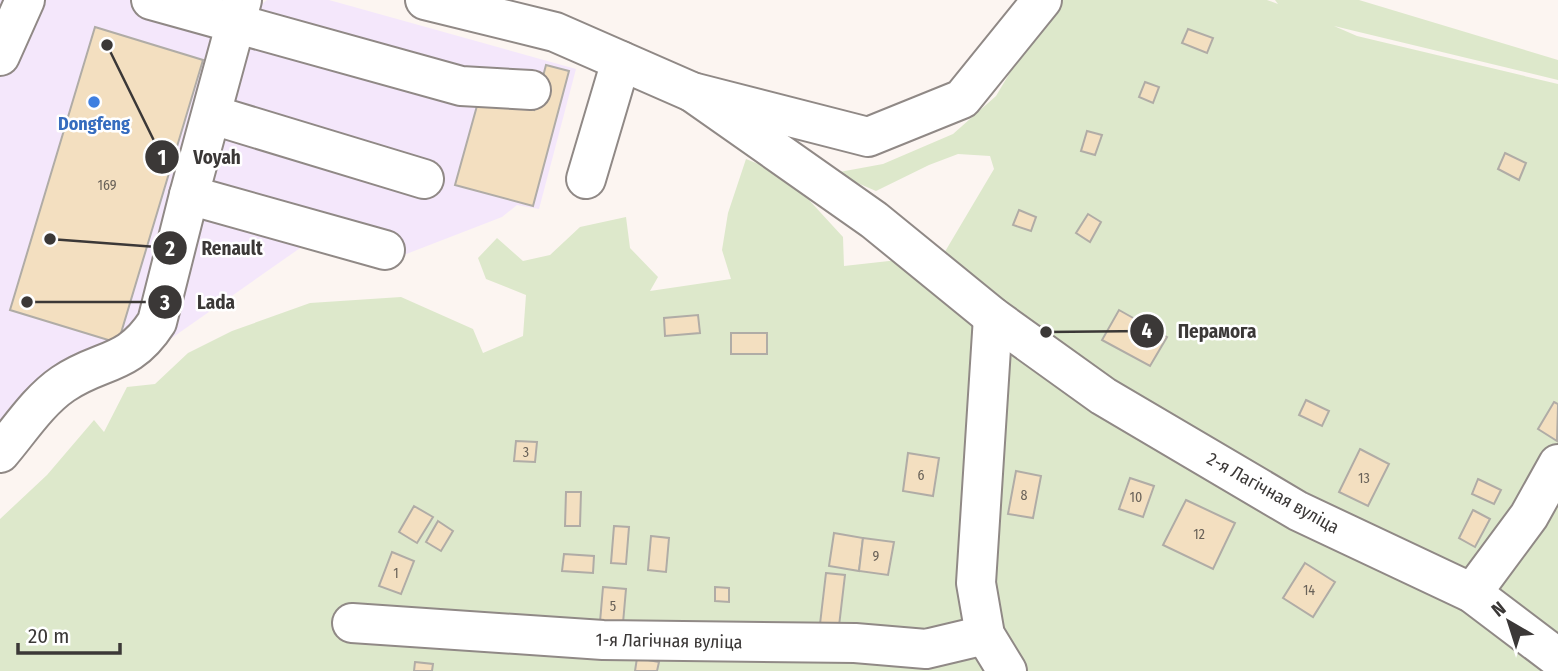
<svg xmlns="http://www.w3.org/2000/svg" width="1558" height="671" font-family="'Fira Sans Condensed',sans-serif">
  <style>
    .commercial { fill: #f4e7fb }
    .green { fill: #dde8cb }
    .building { fill: #f3dfc0; stroke: #b0aca6; stroke-width: 2 }
    .lines { fill: none; stroke-linecap: round; stroke-linejoin: round }
    .minor-casing { stroke: #908986; stroke-width: 42 }
    .minor { stroke: #fff; stroke-width: 38 }
    .shop-dot { fill: #3f7fe0; stroke: #fff; stroke-width: 2.5 }
    .labels { text-anchor: middle; stroke-width: 5; stroke-linejoin: round; paint-order: stroke }
    .number-label { font-size: 14px; fill: #696259 }
    .shop-label { font-size: 18px; font-weight: bold; fill: #366cbe; stroke: #fff }
    .street-label { font-size: 18px; fill: #3b3837; stroke: #fff }
    .leader { fill: none; stroke: #3b3837; stroke-width: 2.5 }
    .callout-dot { fill: #3b3837; stroke: #fff; stroke-width: 2.5 }
    .mark-label { font-size: 21px; text-anchor: middle; font-weight: bold; fill: #fff }
    .callout-label { font-size: 19px; text-anchor: middle; font-weight: bold; fill: #3b3837; stroke: #fff; stroke-width: 5; stroke-linejoin: round; paint-order: stroke }
  </style>
  <rect width="100%" height="100%" fill="#fcf5f1"/>
  <path class="commercial" d="M0,0H244L261,5L267,0H329L576,69L539,209L517,205L502,217L383,263L303,246L126,370L66,396L0,474Z"/>
  <path class="green" d="M1058,0H1267L1278,4L1275,0H1359L1558,60V80L1334,26L1357,36L1558,84V671H0V519L47,475L94,420L104,432L127,387L155,384L188,353L232,331L310,303L401,297L473,329L483,353L523,336L526,295L486,279L478,258L497,238L523,261L550,255L580,227L626,217L630,248L658,277L650,291L731,279L722,250L728,213L746,159L783,174L809,200L843,237L844,266L943,255L994,169L990,156L958,154L929,165L876,191L834,173L883,164L953,134L996,96L1037,27Z"/>
  <g class="building">
    <path d="M95,27L203,60L118,343L10,310Z"/>
    <path d="M1188,29L1213,38L1207,53L1182,43Z"/>
    <path d="M546,65L569,71L533,206L455,185L480,95L534,110Z"/>
    <path d="M1145,82L1159,87L1153,103L1139,97Z"/>
    <path d="M1087,131L1102,135L1095,155L1081,151Z"/>
    <path d="M1505,153L1526,163L1519,180L1498,169Z"/>
    <path d="M1019,210L1036,217L1031,231L1013,225Z"/>
    <path d="M1088,214L1101,222L1090,242L1076,233Z"/>
    <path d="M1119,310L1167,337L1150,366L1102,340Z"/>
    <path d="M698,315L700,333L665,336L664,318Z"/>
    <rect x="731" y="333" width="36" height="21"/>
    <path d="M1306,400L1329,411L1322,426L1299,415Z"/>
    <path d="M1554,402L1558,404L1557,441L1538,429Z"/>
    <path d="M516,441L537,442L535,462L514,461Z"/>
    <path d="M1360,449L1389,464L1368,506L1339,492Z"/>
    <path d="M908,453L939,458L933,496L903,491Z"/>
    <path d="M1016,471L1041,476L1033,518L1008,514Z"/>
    <path d="M1130,478L1154,486L1143,517L1119,509Z"/>
    <path d="M1478,479L1501,490L1494,504L1472,494Z"/>
    <path d="M566,492H581L580,526H565Z"/>
    <path d="M1186,500L1235,523L1213,569L1163,545Z"/>
    <path d="M414,506L433,517L417,543L399,532Z"/>
    <path d="M1473,510L1490,519L1475,547L1459,538Z"/>
    <path d="M438,521L453,531L441,551L426,542Z"/>
    <path d="M614,526L629,527L626,564L611,563Z"/>
    <path d="M834,533L863,538L859,571L829,566Z"/>
    <path d="M651,536L669,538L666,572L648,570Z"/>
    <path d="M863,538L894,542L888,575L859,571Z"/>
    <path d="M392,552L414,561L401,594L379,586Z"/>
    <path d="M564,554L594,556L593,573L562,571Z"/>
    <path d="M1305,563L1335,582L1313,617L1283,598Z"/>
    <path d="M826,573L845,575L839,626L820,624Z"/>
    <path d="M603,587L626,589L623,623L600,622Z"/>
    <path d="M715,587L729,588V602L715,601Z"/>
    <path d="M637,658L659,662L657,671H635Z"/>
    <path d="M415,662L433,664L432,671H414Z"/>
  </g>
  <g class="lines">
    <defs>
      <g id="minor">
        <path d="M151,0L461,86L531,90"/>
        <path d="M242,0L189,195L385,250"/>
        <path d="M425,0L555,32L692,92L868,137L962,99L1042,0"/>
        <path d="M0,56L25,0"/>
        <path d="M692,92L874,220L993,317L1103,396L1298,511L1472,593L1558,658"/>
        <path d="M213,115L424,179"/>
        <path d="M586,179L621,61"/>
        <path d="M993,317L976,583L985,635L1007,671"/>
        <path d="M0,453C19,431 38,401 63,384C101,358 128,367 157,322L189,195"/>
        <path d="M1472,593L1529,516L1558,464"/>
        <path d="M352,623L603,640L855,643L926,649L985,635"/>
      </g>
    </defs>
    <use href="#minor" class="minor-casing"/>
    <use href="#minor" class="minor"/>
  </g>
  <circle class="shop-dot" cx="94" cy="102" r="7"/>
  <g class="labels">
    <g class="number-label">
      <text x="107" y="190">169</text>
      <text x="526" y="457">3</text>
      <text x="921" y="480">6</text>
      <text x="1364" y="483">13</text>
      <text x="1024" y="500">8</text>
      <text x="1136" y="502">10</text>
      <text x="1199" y="539">12</text>
      <text x="876" y="561">9</text>
      <text x="396" y="578">1</text>
      <text x="1309" y="595">14</text>
      <text x="613" y="611">5</text>
    </g>
    <g class="shop-label">
      <text x="94" y="130">Dongfeng</text>
    </g>
    <g class="street-label">
      <text transform="translate(1273 493) rotate(29)" y="6">2-я Лагічная вуліца</text>
      <text transform="translate(669 641) rotate(1)" y="6">1-я Лагічная вуліца</text>
    </g>
  </g>
  <path class="leader" d="M107 45L162 157M50 239L170 248M27 302L165 302M1046 332L1147 331"/>
  <g class="callout-dot">
    <circle cx="107" cy="45" r="7"/>
    <circle cx="50" cy="239" r="7"/>
    <circle cx="27" cy="302" r="7"/>
    <circle cx="1046" cy="332" r="7"/>
    <circle cx="162" cy="157" r="18"/>
    <circle cx="170" cy="248" r="18"/>
    <circle cx="165" cy="302" r="18"/>
    <circle cx="1147" cy="331" r="18"/>
  </g>
  <g class="mark-label">
    <text x="162" y="165">1</text>
    <text x="170" y="256">2</text>
    <text x="165" y="310">3</text>
    <text x="1147" y="338">4</text>
  </g>
  <g class="callout-label">
    <text x="217" y="164">Voyah</text>
    <text x="232" y="255">Renault</text>
    <text x="216" y="309">Lada</text>
    <text x="1217" y="338">Перамога</text>
  </g>
  <g transform="translate(1509 622) rotate(321)" stroke="#ffffff" stroke-width="5" paint-order="stroke">
  <path d="M0-5L12 26L0 18L-12 26Z" fill="#3b3837"/>
  <text y="-10" font-size="19" font-weight="bold" text-anchor="middle" fill="#3b3837">N</text>
  </g>
  <path d="M18 643v10h102v-10" fill="none" stroke="#3b3837" stroke-width="3.5"/>
  <text x="28" y="643" font-size="21" fill="#3b3837" stroke="#ffffff" stroke-width="5" paint-order="stroke">20 m</text>
</svg>
